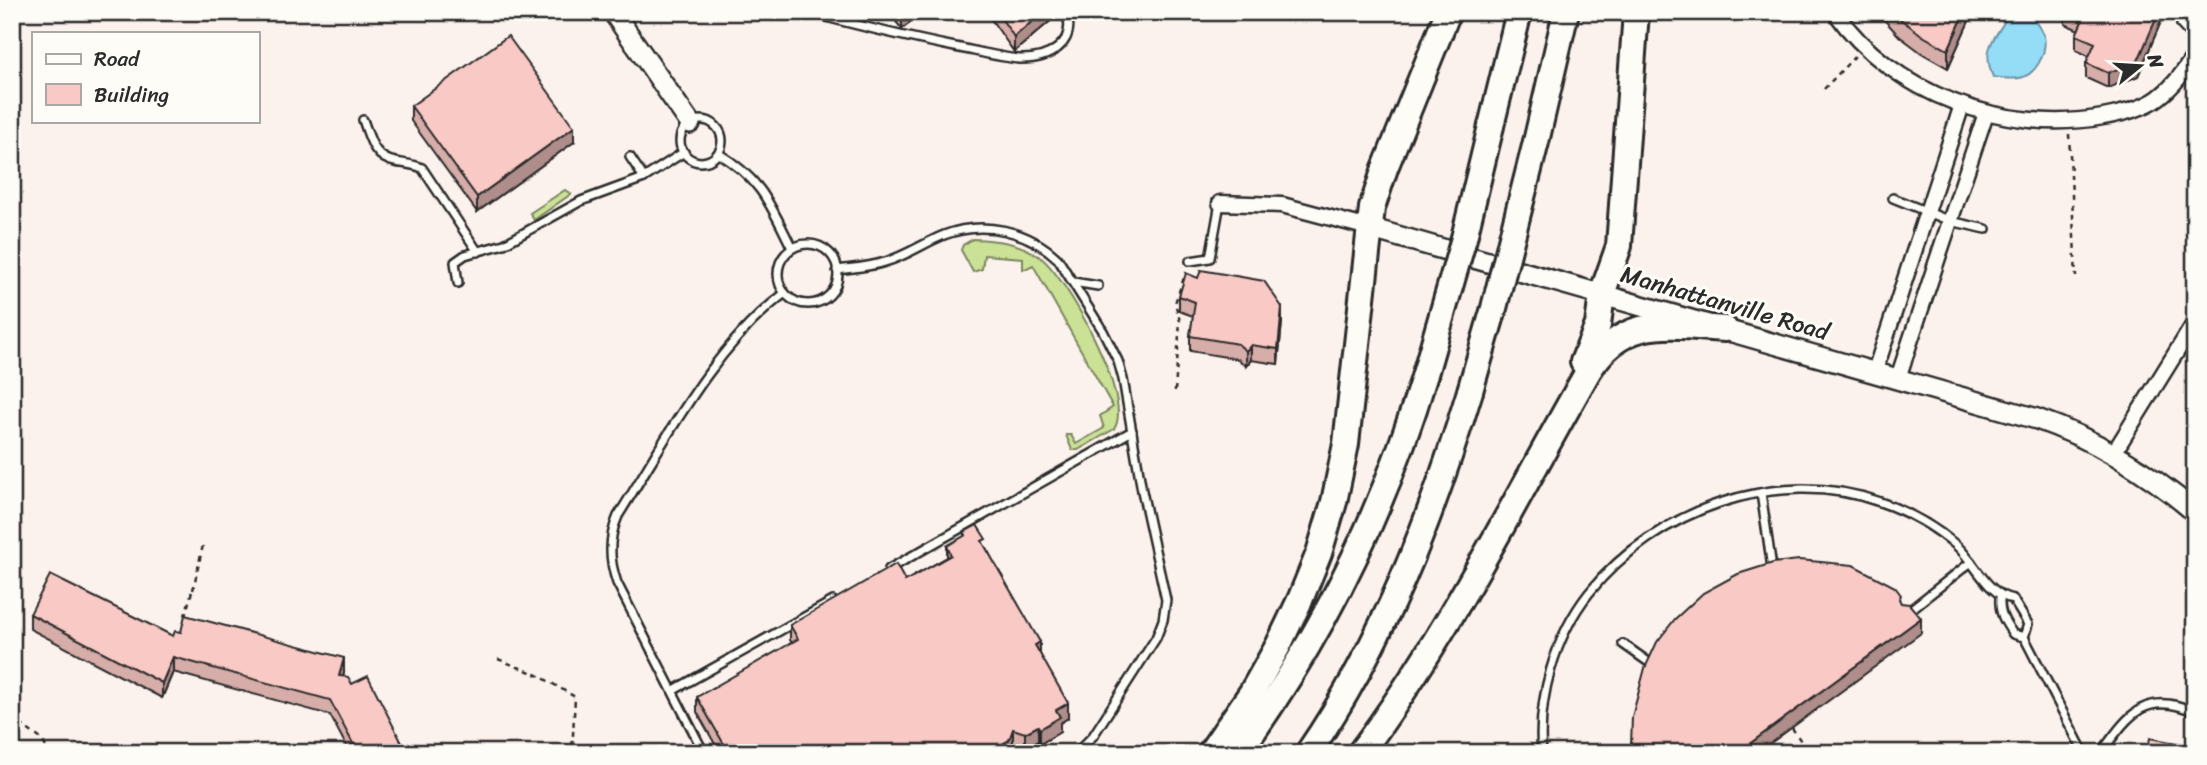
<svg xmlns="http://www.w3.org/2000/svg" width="2207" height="765" font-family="Sriracha,sans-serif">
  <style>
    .green { fill: #cae196; stroke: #7a8660; stroke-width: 2 }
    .water { fill: #95dcf7; stroke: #6b95a5; stroke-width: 2 }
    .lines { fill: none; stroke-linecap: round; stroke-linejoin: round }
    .lane-casing { stroke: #2b2b2b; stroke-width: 12 }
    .street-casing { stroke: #2b2b2b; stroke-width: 19 }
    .secondary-casing { stroke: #2b2b2b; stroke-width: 24 }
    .highway-casing { stroke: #2b2b2b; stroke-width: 30 }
    .path { stroke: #2b2b2b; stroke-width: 2.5; stroke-dasharray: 5 5; stroke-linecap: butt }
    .lane { stroke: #fdfcf7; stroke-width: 7 }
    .street { stroke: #fdfcf7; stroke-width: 14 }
    .secondary { stroke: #fdfcf7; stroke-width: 19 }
    .highway { stroke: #fdfcf7; stroke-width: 24 }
    .highway-bridge-casing { stroke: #2b2b2b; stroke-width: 30; stroke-linecap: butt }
    .highway-bridge { stroke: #fdfcf7; stroke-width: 24 }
    .wall { fill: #d6ada9; stroke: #2b2b2b; stroke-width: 2 }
    .shaded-wall { fill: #ae8d8a; stroke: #2b2b2b; stroke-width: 2 }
    .building { fill: #f9c9c5; stroke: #2b2b2b; stroke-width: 2 }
    .labels { text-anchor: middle; stroke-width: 6; stroke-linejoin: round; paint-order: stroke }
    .street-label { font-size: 24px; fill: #2b2b2b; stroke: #fdfcf7 }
  </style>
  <rect width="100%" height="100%" fill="#fcf2ed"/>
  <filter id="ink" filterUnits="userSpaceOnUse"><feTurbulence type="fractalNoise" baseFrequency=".0143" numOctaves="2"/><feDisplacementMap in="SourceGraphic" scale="14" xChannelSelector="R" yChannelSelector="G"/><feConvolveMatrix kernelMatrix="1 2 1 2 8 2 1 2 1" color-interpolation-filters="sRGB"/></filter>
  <g filter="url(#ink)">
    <g class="green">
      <path d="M565,190L571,194L534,220L530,213Z"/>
      <path d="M973,239C996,240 1020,242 1040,257C1066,276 1135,400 1114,429L1078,450H1072L1066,435H1071L1076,444L1104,428L1100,416L1113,407L1033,265L1023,270V258L984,255L982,269L973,272L961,250L963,245Z"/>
    </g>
    <path class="water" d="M2010,12H2030C2034,21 2041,28 2044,37C2046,42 2044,49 2043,54C2033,80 2019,81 1993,77C1980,45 1997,38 2010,12Z"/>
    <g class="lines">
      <defs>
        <g id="lane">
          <path d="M807,12C856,25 905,37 955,47C976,51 998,57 1019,59C1048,60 1078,44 1066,12"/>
          <path d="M2184,12L2181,25L2195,40"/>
          <path d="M363,120C370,138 373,158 395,162C406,164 413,164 422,168L478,252"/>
          <circle cx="701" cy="141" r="21"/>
          <path d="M718,153C762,180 770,204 792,248"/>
          <path d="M630,157L644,178"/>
          <path d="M1893,198L1950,221L1986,229"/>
          <circle cx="808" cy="274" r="30"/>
          <path d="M1190,261L1210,258L1220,203"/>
          <path d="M837,270C853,268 870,267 885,262C906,256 924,243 944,235C983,220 1028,230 1058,259L1103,331L1118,361L1123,379L1142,491L1166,600L1163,620L1156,638L1093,736L1076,753"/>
          <path d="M1073,282L1098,286"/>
          <path d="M458,283L455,262L465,255L504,244L581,201L644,178L684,152"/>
          <path d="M1761,493L1772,568"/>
          <path d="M889,569L1132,431"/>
          <path d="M2000,597C1999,613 2004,621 2013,634L2024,637"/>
          <path d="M1905,614L1971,562"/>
          <path d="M1623,644L1647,661"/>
          <path d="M674,690L833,601"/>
          <path d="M704,753L617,583C609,560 608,539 618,516C666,440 712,348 785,293"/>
          <path d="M1542,753C1537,699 1555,636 1589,593C1655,510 1778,465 1880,502C1909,512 1934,526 1957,546C1976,563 1987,595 2013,599L2015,603L2028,624L2024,637L2084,753"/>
          <path d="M2101,753C2128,716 2145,689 2195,712"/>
        </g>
        <g id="street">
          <path d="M1835,12C1892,94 2006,135 2103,117C2120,114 2143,109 2158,98C2174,86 2184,72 2195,54"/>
          <path d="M1220,203L1282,205L1369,228"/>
          <path d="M1875,371L1962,105"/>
          <path d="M1898,378L1986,113"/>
          <path d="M2113,454L2195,322"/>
        </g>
        <g id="secondary">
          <path d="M613,12L690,123"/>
          <path d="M1369,228L2037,419C2095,439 2148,472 2195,512"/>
        </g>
        <g id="highway">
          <path d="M1491,126L1519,12"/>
          <path d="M1536,142L1566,12"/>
          <path d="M1583,362L1598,325L1602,294L1619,246L1636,12"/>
          <path d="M1210,753L1252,692L1278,646L1300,600L1319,553L1334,502L1346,444L1372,208L1385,168L1448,12"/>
          <path d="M1238,753C1322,637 1384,511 1425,374"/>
          <path d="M1308,753C1384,642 1431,519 1470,391"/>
          <path d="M1360,753C1449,634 1515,499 1589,370C1624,315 1668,325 1725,329"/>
        </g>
      </defs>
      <use href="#lane" class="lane-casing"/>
      <use href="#street" class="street-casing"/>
      <use href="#secondary" class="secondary-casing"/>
      <use href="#highway" class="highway-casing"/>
      <g class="path">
        <path d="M1824,89L1856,55"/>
        <path d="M2069,134L2076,277"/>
        <path d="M1175,391L1180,321L1175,303L1186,272"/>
        <path d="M193,590L203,545"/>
        <path d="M185,616L192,591"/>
        <path d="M498,659L538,675L575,697L572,753"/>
        <path d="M12,718L41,739L50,753"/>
        <path d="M1792,728L1809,753"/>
        <path d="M142,748L161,753"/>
        <path d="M79,753L83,746L132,748"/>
      </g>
      <use href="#lane" class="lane"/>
      <use href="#street" class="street"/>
      <use href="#secondary" class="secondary"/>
      <use href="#highway" class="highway"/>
      <defs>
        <g id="highway-bridge">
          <path d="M1425,374L1464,238L1491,126"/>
          <path d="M1470,391L1494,308L1536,142"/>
        </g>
      </defs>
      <use href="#highway-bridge" class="highway-bridge-casing"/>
      <use href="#highway-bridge" class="highway-bridge"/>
    </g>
    <g class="wall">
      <path d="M888,12H924L902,29Z"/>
      <path d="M986,12H1055V17L1014,52Z"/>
      <path d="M1877,12H1973L1948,68L1923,54L1899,36Z"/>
      <path d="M2065,12H2165L2138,76L2108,88L2086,78V63L2089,56L2076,50V35L2079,30L2065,24Z"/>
      <path d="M411,106L574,142L477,212L411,121Z"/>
      <path d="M1179,296L1282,322L1278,364L1251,360L1246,366L1238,359L1190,351V336L1193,316L1179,311Z"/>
      <path d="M964,532L986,547L1040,654L1068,718L1060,723V732L1040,744L1038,741L1025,748L1013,744L1010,753H720L697,712V697L792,643L790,640V625L905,581L947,557V546L964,536Z"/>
      <path d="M30,614L173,636L344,673L343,676L352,684L407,753H350L330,715L173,672L162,698L30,629Z"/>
    </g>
    <g class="shaded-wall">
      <path d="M904,12H924L902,29V14Z"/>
      <path d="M1043,12H1055V17L1014,52V37Z"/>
      <path d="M1965,12H1973L1948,68V50Z"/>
      <path d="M2159,12H2165L2138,76L2108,88V73Z"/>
      <path d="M574,127V142L477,212V197Z"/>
      <path d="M1282,307V322L1278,364V349Z"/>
      <path d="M1251,345V360L1246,366V351Z"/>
      <path d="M1921,618V633L1757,753H1737Z"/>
      <path d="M1040,642V657L1035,645Z"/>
      <path d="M173,657V672L162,698V683Z"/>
      <path d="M344,658V673L339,691V676Z"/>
      <path d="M1068,703V718L1060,723V732L1040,744V729L1056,710Z"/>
      <path d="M1038,726V741L1025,748V733Z"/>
      <path d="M1013,729V744L1010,753H987Z"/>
    </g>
    <g class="building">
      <path d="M997,12H1043L1014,37Z"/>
      <path d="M1894,12H1965L1948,50L1923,36L1899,18Z"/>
      <path d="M2072,12H2159L2138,61L2108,73L2086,63L2095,43L2076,35L2084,17Z"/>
      <path d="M508,36L574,127L477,197L411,106Z"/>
      <path d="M1201,270L1264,281L1282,307L1278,349L1251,345L1246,351L1238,344L1190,336L1195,302L1179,296L1186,273L1198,278Z"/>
      <path d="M977,525L986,539L982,541L1040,642L1035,645L1068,703L1056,710L1060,717L1040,729L1038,726L1025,733L1013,729L1009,740L987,753H729L697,697L798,639L790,625L896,564L905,581L951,555L947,546L966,535L964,532Z"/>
      <path d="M1799,560L1853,565L1895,587L1901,595L1899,599L1901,603L1909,604L1921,618L1737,753H1633L1631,746L1632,717L1645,668L1657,642L1675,619L1703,593L1738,574L1773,563Z"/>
      <path d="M50,575L173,636L175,631L181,632L185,615L344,658L339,676L348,677L352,684L368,676L407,753H358L330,700L173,657L162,683L30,614Z"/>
      <path d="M2150,738L2182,744L2181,753H2147Z"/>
    </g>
  </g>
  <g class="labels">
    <g class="street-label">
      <text transform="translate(1725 303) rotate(16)" y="8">Manhattanville Road</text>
    </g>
  </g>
  <rect width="2207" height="765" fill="none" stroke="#fdfcf7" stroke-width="42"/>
  <rect x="21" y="21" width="2165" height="723" fill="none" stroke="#2b2b2b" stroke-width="2.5" filter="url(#ink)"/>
  <rect x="32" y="32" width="228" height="91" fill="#fdfcf7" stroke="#a9a8a5" stroke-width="2"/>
  <rect x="46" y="54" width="35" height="10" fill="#fdfcf7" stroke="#a9a8a5" stroke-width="2"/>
  <text x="94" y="66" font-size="21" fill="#2b2b2b">Road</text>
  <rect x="46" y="84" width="35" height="21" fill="#f9c9c5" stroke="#a9a8a5" stroke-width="2"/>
  <text x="94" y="102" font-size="21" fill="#2b2b2b">Building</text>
  <g transform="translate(2140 66) rotate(72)" stroke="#fdfcf7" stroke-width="5" paint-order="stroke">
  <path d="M0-5L12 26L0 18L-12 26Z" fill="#2b2b2b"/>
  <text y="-10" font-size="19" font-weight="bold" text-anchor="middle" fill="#2b2b2b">N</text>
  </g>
</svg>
